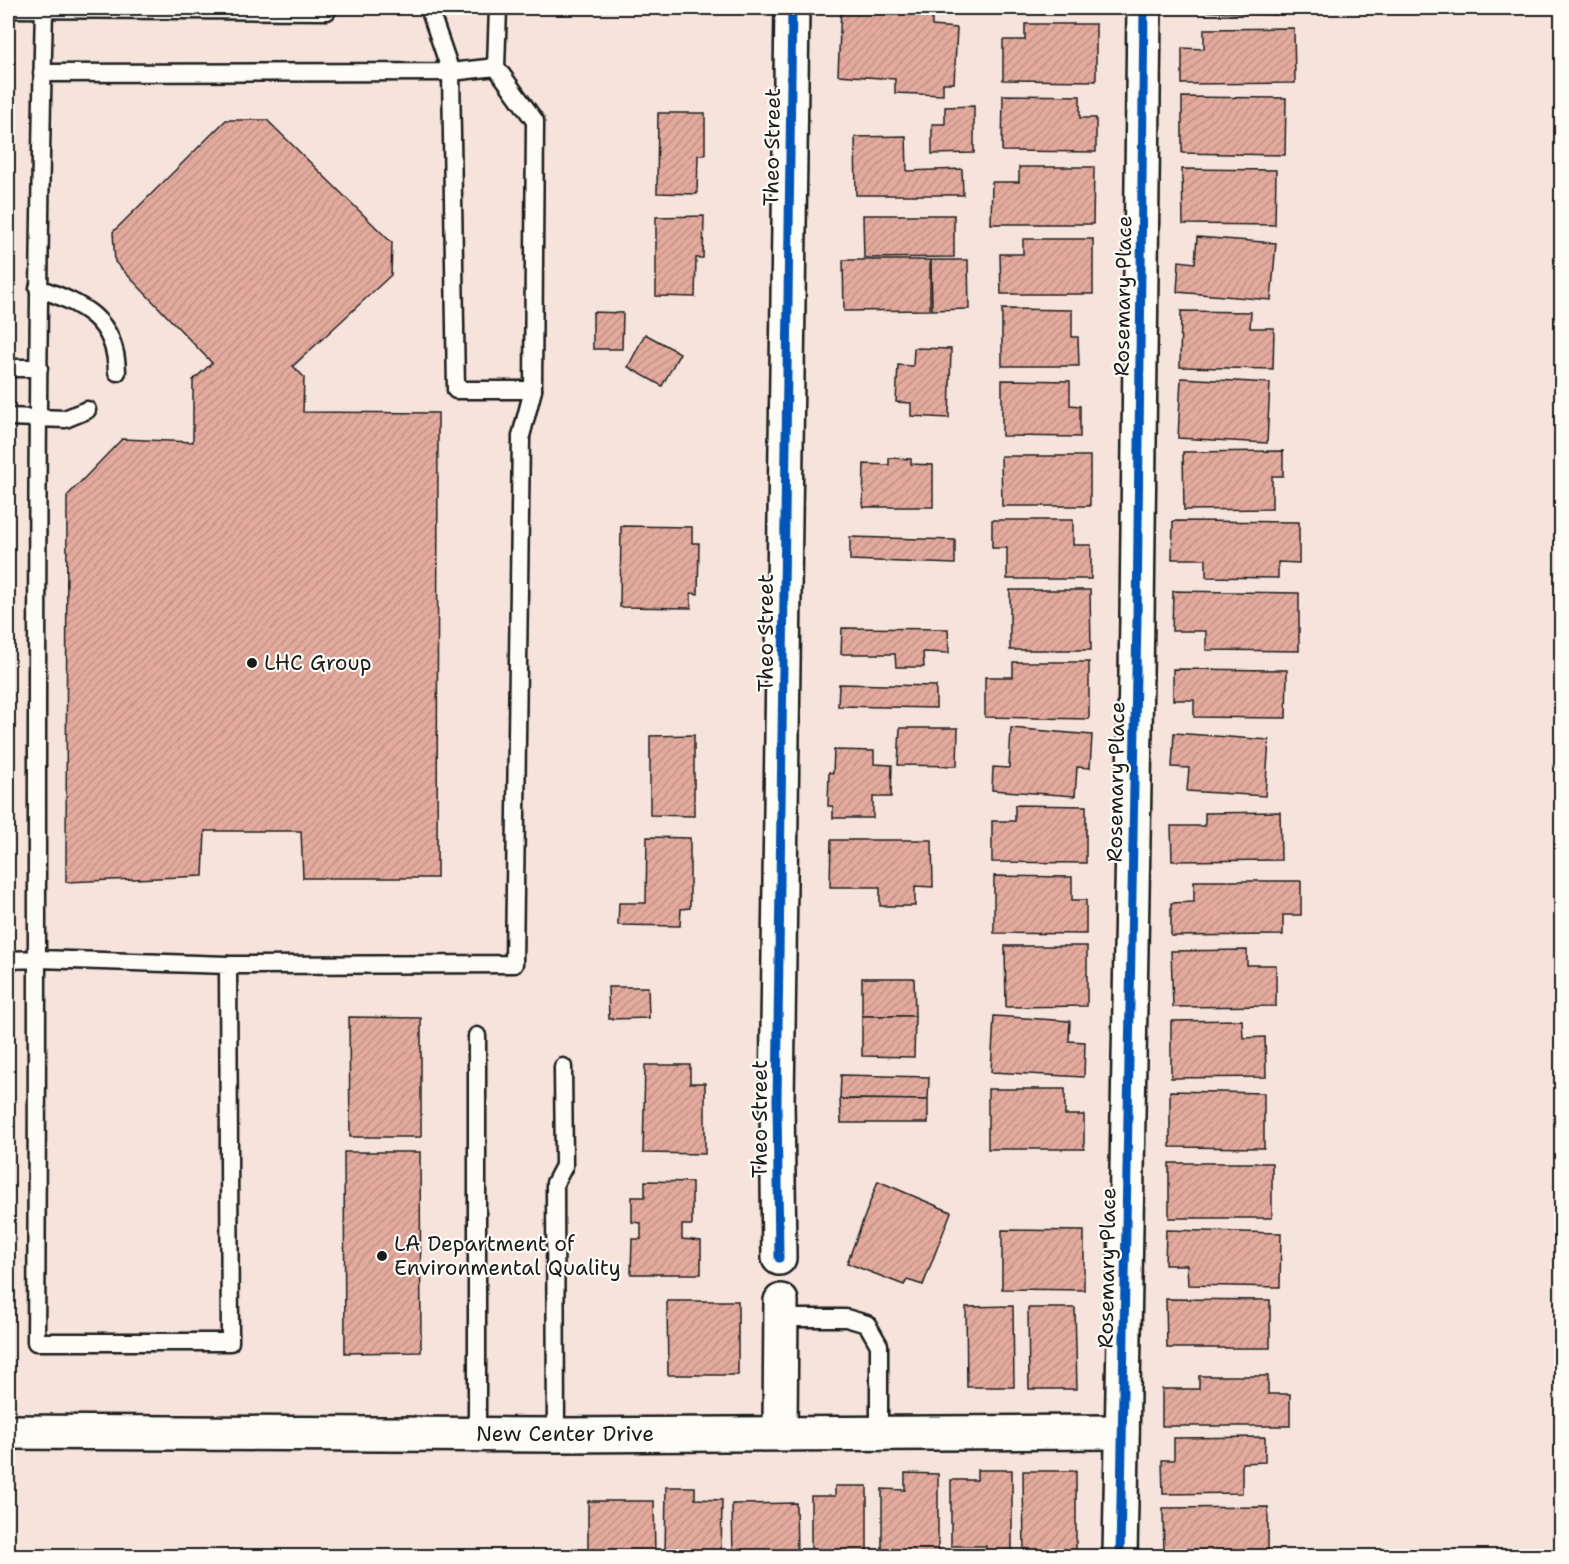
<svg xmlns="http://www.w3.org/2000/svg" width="1569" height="1564" font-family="'Shantell Sans',sans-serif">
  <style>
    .building { fill: url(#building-hatch); stroke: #1c1c1c; stroke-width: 1.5 }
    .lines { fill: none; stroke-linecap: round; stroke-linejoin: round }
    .lane-casing { stroke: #1c1c1c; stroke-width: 21 }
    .street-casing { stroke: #1c1c1c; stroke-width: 38 }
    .lane { stroke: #fdfcf7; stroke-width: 16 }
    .street { stroke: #fdfcf7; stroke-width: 33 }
    .cycleway-casing { stroke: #fdfcf7; stroke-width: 13 }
    .cycleway { stroke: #0057b8; stroke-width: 9 }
    .poi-dot { fill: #1c1c1c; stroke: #fdfcf7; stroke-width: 2 }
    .labels { text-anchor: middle; stroke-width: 4.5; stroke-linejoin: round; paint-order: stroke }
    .street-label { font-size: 21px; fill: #1c1c1c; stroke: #fdfcf7 }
    .poi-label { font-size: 21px; fill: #1c1c1c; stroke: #fdfcf7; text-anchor: start }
  </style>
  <defs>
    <pattern id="building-hatch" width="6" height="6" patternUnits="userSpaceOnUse" patternTransform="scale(1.5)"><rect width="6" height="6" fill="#e3aa9d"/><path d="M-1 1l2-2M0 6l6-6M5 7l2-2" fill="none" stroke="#c29287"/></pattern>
  </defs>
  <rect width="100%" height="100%" fill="#f5e3dc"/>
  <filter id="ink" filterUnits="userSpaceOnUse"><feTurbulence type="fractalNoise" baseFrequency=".0167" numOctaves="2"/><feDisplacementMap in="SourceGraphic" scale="12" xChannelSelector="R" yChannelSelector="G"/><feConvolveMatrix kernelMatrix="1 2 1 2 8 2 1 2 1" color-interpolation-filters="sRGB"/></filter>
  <g filter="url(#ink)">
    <g class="building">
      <path d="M841,8L932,13V26L957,28L954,83H943V95L895,93V79L838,75Z"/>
      <path d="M1181,8H1276V15L1181,10Z"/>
      <path d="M1025,24H1096V81L1003,80V40H1025Z"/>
      <path d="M1294,28L1295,83L1182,84V48L1204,49V29Z"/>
      <path d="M1003,95L1080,96V118H1096V152L1002,151Z"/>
      <path d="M1182,97L1286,98L1285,155L1182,153Z"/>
      <path d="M974,106V153L932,154V124H945V107Z"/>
      <path d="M658,113H705V155H698L697,194L657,193Z"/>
      <path d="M226,120H267L392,243L391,275L293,366L304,377L303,412L438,413L437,878H303L301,831H205L203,876L66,882L67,496L122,439L193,442V380L212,363L115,262L113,232Z"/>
      <path d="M906,136L907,171L962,169L963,195H856L855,137Z"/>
      <path d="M1019,167H1094L1093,224H991L992,182H1019Z"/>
      <path d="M1182,169L1276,170L1275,225L1183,224Z"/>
      <path d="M863,215H954V257L864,258Z"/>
      <path d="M704,216L703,258H696L695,297L656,296V217Z"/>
      <path d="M1197,237L1276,243L1271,300L1177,292L1179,261L1195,263Z"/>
      <path d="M1023,239H1093V294H1001L1000,254H1023Z"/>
      <path d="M843,260H930V310L844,311Z"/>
      <path d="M931,260H968L969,309L932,310Z"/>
      <path d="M1002,309L1072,310V337H1078L1079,366H1002Z"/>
      <path d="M1181,311L1251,312L1250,328H1274L1273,369L1180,367Z"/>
      <path d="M593,312L623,313L622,349H593Z"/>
      <path d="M645,334L680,353L662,386L628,367Z"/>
      <path d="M914,348L951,349L949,418L911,416V403L896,402L898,365L913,366Z"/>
      <path d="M1181,378L1270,383L1267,443L1178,438Z"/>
      <path d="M1002,380L1070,381V405L1080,406V437L1002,436Z"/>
      <path d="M1283,451V476H1272V509L1184,510L1183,452Z"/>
      <path d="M1001,456H1090V506H1002Z"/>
      <path d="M889,458L911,459V464L933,465V507H863L864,464L889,465Z"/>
      <path d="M992,520H1073V545H1091V579H1007V548H992Z"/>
      <path d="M1173,521L1299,522V563L1278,562V578L1206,577V559H1172Z"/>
      <path d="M621,526L692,527V543H699L698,594L691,593V608L620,607Z"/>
      <path d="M850,537L955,540V564L850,560Z"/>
      <path d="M1010,590H1090L1091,650H1010Z"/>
      <path d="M1173,591L1299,593V651L1206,650V631H1172Z"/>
      <path d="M842,628L948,629L949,653L923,652L924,667H896L895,654H841Z"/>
      <path d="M1013,662H1089V719L985,717V677H1013Z"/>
      <path d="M1173,669L1287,670L1286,718L1194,717V700H1173Z"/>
      <path d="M839,684L936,686V708L838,706Z"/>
      <path d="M900,728H958L957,766L898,765Z"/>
      <path d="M1011,728L1092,735L1090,768L1077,767L1075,796L992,790L993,767L1009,768Z"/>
      <path d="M1174,733L1269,740L1265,796L1187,791L1189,768L1172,767Z"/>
      <path d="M694,735V816L650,815V736Z"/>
      <path d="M834,750L874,751V764L892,765L891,797H873V818H833V806H828L829,772L833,773Z"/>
      <path d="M1015,805L1086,806V863L992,862V821H1015Z"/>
      <path d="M1280,812L1281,860L1172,861L1171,826H1205V813Z"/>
      <path d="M647,837L690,838V908L681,909L680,926L618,925L619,903H646Z"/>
      <path d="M831,840H932L933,887L915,886V906H880V887H830Z"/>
      <path d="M994,876L1072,877V900H1086V934L994,933Z"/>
      <path d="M1194,881H1301V915H1283V935L1171,936V903L1194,902Z"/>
      <path d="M1005,946H1087V1006L1006,1007Z"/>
      <path d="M1247,950V965H1276V1006L1173,1007L1171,951Z"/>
      <path d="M862,978H914L915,1016H862Z"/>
      <path d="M608,987H648L649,1018L609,1019Z"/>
      <path d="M862,1016H915L914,1057L862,1056Z"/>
      <path d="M994,1016L1070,1021L1069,1041L1085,1042L1084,1077L991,1072Z"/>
      <path d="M349,1017L421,1018V1137H350Z"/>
      <path d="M1242,1020L1243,1038L1265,1037L1266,1077L1171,1078V1021Z"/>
      <path d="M645,1065H690V1083H705V1154L643,1153Z"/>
      <path d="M841,1075L929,1077L928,1100L840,1099Z"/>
      <path d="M988,1089H1065V1115H1084V1149H988Z"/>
      <path d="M1170,1091L1264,1093V1148L1170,1147Z"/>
      <path d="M840,1099L928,1100V1123H841Z"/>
      <path d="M344,1152H420L421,1352L345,1353Z"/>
      <rect x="1169" y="1163" width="103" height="55"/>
      <path d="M645,1181L692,1182V1225H682V1239L701,1241V1274H631L632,1239H641V1223L632,1222V1197H645Z"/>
      <path d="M878,1181L951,1212L923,1285L907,1280L904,1285L847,1263Z"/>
      <path d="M1002,1230L1084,1231V1290L1002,1289Z"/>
      <path d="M1166,1230L1281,1233L1280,1287L1188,1285L1187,1265H1165Z"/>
      <path d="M1166,1299L1270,1300V1348H1167Z"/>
      <path d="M667,1301H738V1375H668Z"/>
      <path d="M1013,1306L1014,1387H967L966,1307Z"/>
      <path d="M1028,1308H1075L1077,1389H1029Z"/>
      <path d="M1199,1376H1268V1394H1290V1426H1162V1389H1199Z"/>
      <path d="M1265,1437V1462L1242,1463V1493L1163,1494L1162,1460H1174V1438Z"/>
      <path d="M977,1470H1012V1556H986V1546H951V1480H977Z"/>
      <path d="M1023,1471H1076V1556H1024Z"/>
      <path d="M905,1473L938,1474V1556H882V1489L905,1490Z"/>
      <path d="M835,1486H867V1556H811V1496H835Z"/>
      <path d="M666,1487H695V1499L722,1500L721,1556H665Z"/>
      <path d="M588,1501H654L655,1556H588Z"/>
      <path d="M796,1503L797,1556H733L732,1504Z"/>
      <path d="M1268,1507V1556H1164L1163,1508Z"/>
    </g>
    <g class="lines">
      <defs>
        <g id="lane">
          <path d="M8,9L327,11V8"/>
          <path d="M496,67L451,72L456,390H533L535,121L496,67L498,8"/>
          <path d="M42,73L451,72L429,8"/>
          <path d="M38,288C83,304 116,319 117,372"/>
          <path d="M8,368H39"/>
          <path d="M8,417L65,419L87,410"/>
          <path d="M8,960L39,959L228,965L230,1342H36C39,898 33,453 44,9"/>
          <path d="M228,965L514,964L521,436L533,390"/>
          <path d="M781,1318H846L867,1324L879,1345V1432"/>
          <path d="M477,1435V1036"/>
          <path d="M556,1435L555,1183L564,1166L563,1067"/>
        </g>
        <g id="street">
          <path d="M779,1258L777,1101L792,8"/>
          <path d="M8,1432L556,1435L1122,1432"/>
          <path d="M780,1432L781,1301"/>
          <path d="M1120,1556L1137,618L1144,8"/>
        </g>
      </defs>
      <use href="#lane" class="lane-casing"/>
      <use href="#street" class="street-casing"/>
      <use href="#lane" class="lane"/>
      <use href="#street" class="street"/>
      <defs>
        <g id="cycleway">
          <path d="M779,1258L777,1101L792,8"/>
          <path d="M1120,1556L1137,618L1144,8"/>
        </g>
      </defs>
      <use href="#cycleway" class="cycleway-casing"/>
      <use href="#cycleway" class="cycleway"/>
    </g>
  </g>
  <g class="poi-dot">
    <circle cx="252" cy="663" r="6"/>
    <circle cx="382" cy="1256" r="6"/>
  </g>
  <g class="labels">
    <g class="street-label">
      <text transform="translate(772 147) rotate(-89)" y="7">Theo Street</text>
      <text transform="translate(1123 296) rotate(-89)" y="7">Rosemary Place</text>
      <text transform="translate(766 633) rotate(-90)" y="7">Theo Street</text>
      <text transform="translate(1116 782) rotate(-89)" y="7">Rosemary Place</text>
      <text transform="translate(760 1119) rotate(-90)" y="7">Theo Street</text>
      <text transform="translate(1107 1268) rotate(-89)" y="7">Rosemary Place</text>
      <text x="565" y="1441">New Center Drive</text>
    </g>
    <g class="poi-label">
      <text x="264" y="670">LHC Group</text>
      <text x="394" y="1251">LA Department of<tspan x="394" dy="24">Environmental Quality</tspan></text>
    </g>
  </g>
  <rect width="1569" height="1564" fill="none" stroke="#fdfcf7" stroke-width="30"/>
  <rect x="15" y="15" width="1539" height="1534" fill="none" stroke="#1c1c1c" stroke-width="2" filter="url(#ink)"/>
</svg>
